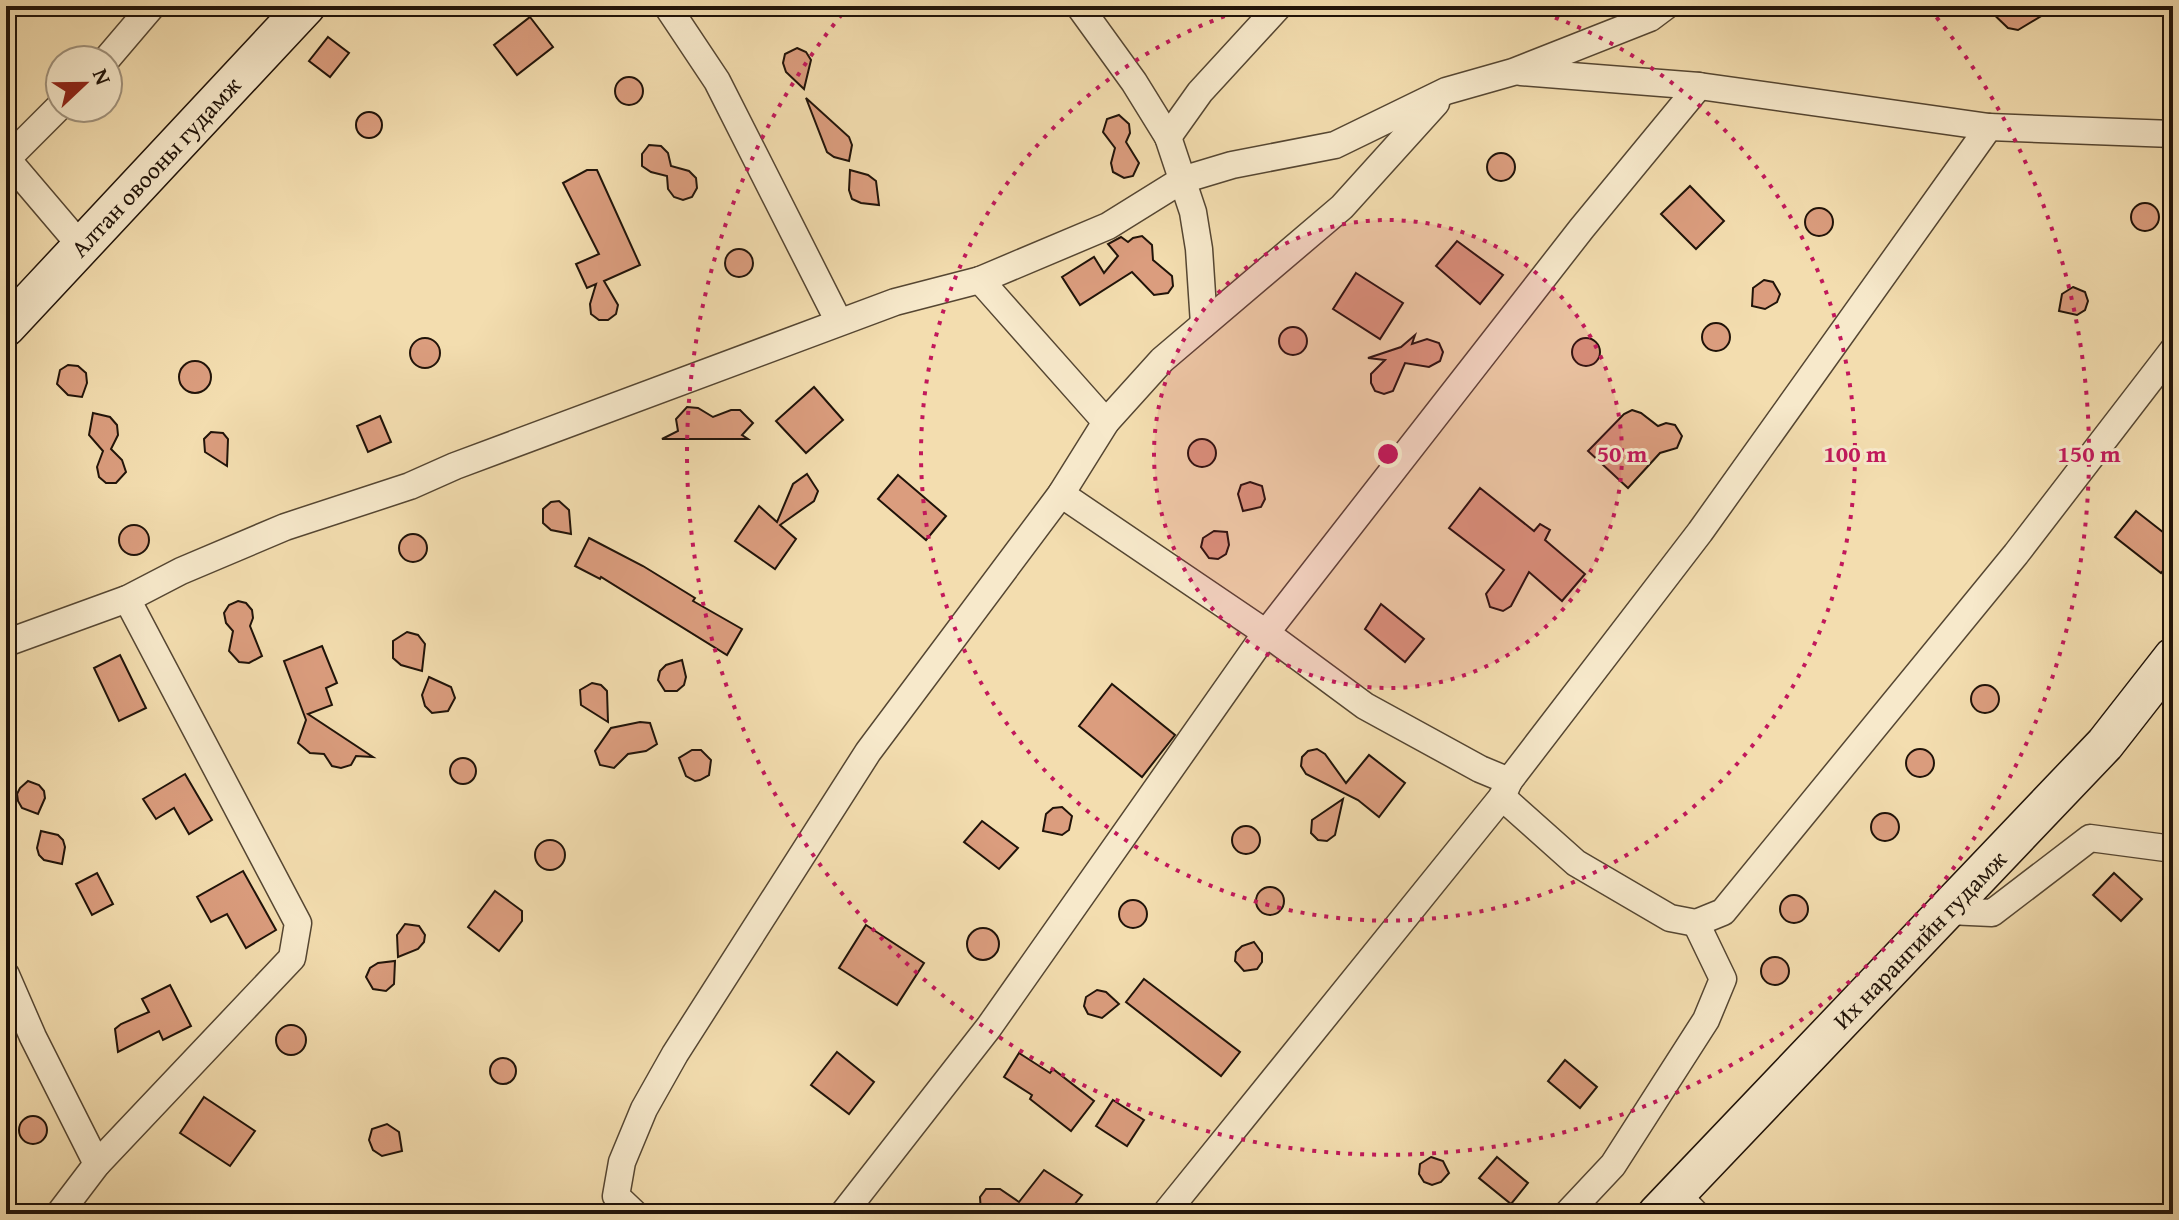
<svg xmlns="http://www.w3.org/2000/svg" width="2179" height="1220" font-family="'Gentium Book Plus',serif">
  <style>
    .building { fill: #db9d7e; stroke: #201309; stroke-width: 2 }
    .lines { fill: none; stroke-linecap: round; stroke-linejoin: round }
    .minor-casing { stroke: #554632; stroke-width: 29 }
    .secondary-casing { stroke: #201309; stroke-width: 41 }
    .minor { stroke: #f7e9cb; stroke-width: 26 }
    .secondary { stroke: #f7e9cb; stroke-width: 38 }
    .ring { fill: none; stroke: #c2185b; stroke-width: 4; stroke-dasharray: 4 8 }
    .labels { text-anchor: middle; stroke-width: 6; stroke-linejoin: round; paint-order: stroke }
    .street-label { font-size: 24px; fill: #201309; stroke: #f7e9cb }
    .centre { fill: #c2185b; stroke: #f7e9cb; stroke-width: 4 }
    .ring-label { font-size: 24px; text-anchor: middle; font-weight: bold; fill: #c2185b; stroke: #f7e9cb; stroke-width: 6; stroke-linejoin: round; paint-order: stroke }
  </style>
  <rect width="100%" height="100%" fill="#f3ddaf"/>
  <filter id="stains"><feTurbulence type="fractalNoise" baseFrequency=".0025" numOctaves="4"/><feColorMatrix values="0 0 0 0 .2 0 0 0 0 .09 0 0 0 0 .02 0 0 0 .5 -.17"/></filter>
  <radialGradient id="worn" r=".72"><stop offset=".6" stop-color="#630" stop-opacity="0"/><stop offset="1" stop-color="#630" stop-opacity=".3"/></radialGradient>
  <g class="building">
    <path d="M1985,6H2058L2018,30L2008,28Z"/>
    <path d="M530,17L553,47L517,75L494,45Z"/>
    <path d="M328,37L349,53L330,77L309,61Z"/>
    <path d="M797,48L806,52L811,60L804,89L786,72L783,63L785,54Z"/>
    <circle cx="629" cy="91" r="14"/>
    <path d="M806,98L849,137L852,145L849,161L834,157L827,152Z"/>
    <circle cx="369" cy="125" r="13"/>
    <path d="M1119,115L1129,124L1130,133L1126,142L1139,163L1133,176L1124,178L1113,172L1111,163L1115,148L1103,132L1107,119Z"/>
    <path d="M649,145L661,146L668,153L671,166L689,171L696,178L697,188L692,197L683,200L674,197L668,189L667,176L651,172L642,166V154Z"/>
    <circle cx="1501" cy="167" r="14"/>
    <path d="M587,170H597L640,265L604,281L618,305L616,314L608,320H599L591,314L590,304L596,284L587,288L576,264L599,254L563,183Z"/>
    <path d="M850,170L868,175L876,181L879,205L861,203L852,199L849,190Z"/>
    <path d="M1690,186L1724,221L1696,249L1661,214Z"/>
    <circle cx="2145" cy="217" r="14"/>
    <circle cx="1819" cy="222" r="14"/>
    <path d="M1142,236L1152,245L1153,260L1172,276L1173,286L1168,293L1154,295L1132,272L1080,305L1062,277L1094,257L1104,273L1118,256L1108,244L1121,237L1128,242L1133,238Z"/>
    <path d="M1457,241L1503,275L1480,304L1436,266Z"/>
    <circle cx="739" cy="263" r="14"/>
    <path d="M1356,273L1403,303L1380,339L1333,309Z"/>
    <path d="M1764,280L1773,282L1780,294L1777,302L1765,309L1752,306L1753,288Z"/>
    <path d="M2073,287L2085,292L2088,301L2085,310L2077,315L2059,311L2062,294Z"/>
    <circle cx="1716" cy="337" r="14"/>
    <circle cx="1293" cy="341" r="14"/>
    <path d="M1415,335L1412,344L1427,339L1439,343L1443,352L1440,361L1429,367L1405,363L1393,391L1384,394L1375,391L1371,383V374L1385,360L1368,358L1401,347Z"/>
    <circle cx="1586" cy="352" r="14"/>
    <circle cx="425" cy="353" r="15"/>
    <circle cx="195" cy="377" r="16"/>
    <path d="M68,365L78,366L86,373L87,383L82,397L68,395L57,384L60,370Z"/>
    <path d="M814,387L843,420L806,453L776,421Z"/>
    <path d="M687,407L698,408L713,417L731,410H740L753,423L742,435L748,439H662L678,431L676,419Z"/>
    <path d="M1632,410L1641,413L1658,426L1666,423L1675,425L1682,436L1677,448L1660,453L1628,488L1588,451L1624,414Z"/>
    <path d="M93,413L110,417L117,425L118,435L111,449L122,460L126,472L116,483H106L99,477L97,467L103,451L89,435Z"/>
    <path d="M380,416L391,442L368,452L357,426Z"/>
    <path d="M211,432L223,433L228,439L227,466L205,452L204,439Z"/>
    <circle cx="1202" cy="453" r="14"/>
    <path d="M807,474L818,491L814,501L780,525L796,539L775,569L735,541L759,506L777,522L793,484Z"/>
    <path d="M898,475L946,516L926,540L878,499Z"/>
    <path d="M1250,482L1262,486L1265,499L1261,507L1243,511L1238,494L1241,485Z"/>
    <path d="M1480,488L1534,531L1540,524L1550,530L1545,540L1585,574L1562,601L1529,572L1511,606L1503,611L1490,607L1486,594L1504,570L1449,528Z"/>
    <path d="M559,501L569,510L571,534L551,530L543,523V509L551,502Z"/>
    <path d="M2136,511L2173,540V558L2161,573L2115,537Z"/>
    <circle cx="134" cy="540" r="15"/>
    <path d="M1214,531L1227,532L1229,545L1226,554L1218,559L1209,558L1201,547L1203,538Z"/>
    <circle cx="413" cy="548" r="14"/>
    <path d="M589,538L643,566L695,598L693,601L742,629L727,655L601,577L600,579L575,566Z"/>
    <path d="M238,601L246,603L252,610L253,618L250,626L262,656L249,663L239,662L229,651L233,631L226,623L224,613L229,605Z"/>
    <path d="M1381,604L1424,639L1405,662L1365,629Z"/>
    <path d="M407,632L418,635L425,644L422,671L401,665L393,658V641Z"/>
    <path d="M322,646L337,683L326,688L332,705L308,714L373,757L356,756L351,765L341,768L332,766L324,754L310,753L298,743L306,720L284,661Z"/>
    <path d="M120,655L146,708L119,721L94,668Z"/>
    <path d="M682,660L686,677L684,685L677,691H665L658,680L660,671L666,665Z"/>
    <path d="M429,677L451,687L455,698L448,711L432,713L425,706L422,695Z"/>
    <path d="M592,683L601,685L607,691L608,722L581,705L580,690Z"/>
    <path d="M1112,684L1175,735L1142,777L1079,726Z"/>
    <circle cx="1985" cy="699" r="14"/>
    <path d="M640,722L650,723L657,744L646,751L628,754L614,768L600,765L595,751L611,728Z"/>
    <path d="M1317,749L1325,754L1346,783L1369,755L1405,783L1379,817L1358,800L1306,774L1301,766L1302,757L1308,751Z"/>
    <circle cx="1920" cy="763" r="14"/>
    <path d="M692,750H701L711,760L709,775L700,780L695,781L686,776L679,758Z"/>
    <circle cx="463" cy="771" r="13"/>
    <path d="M185,774L212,820L189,834L174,808L156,819L143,799Z"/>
    <path d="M28,781L39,785L44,791L45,798L38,814L22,808L18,801L17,794L20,788Z"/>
    <path d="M1343,799L1335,835L1327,841L1318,840L1311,833L1312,820Z"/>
    <path d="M1062,807L1072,816L1069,830L1062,835L1043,831L1046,814L1053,808Z"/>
    <circle cx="1885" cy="827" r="14"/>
    <path d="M982,821L1018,848L999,869L964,842Z"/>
    <circle cx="1246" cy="840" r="14"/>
    <path d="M41,831L58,835L63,840L65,847L62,864L44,860L39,855L37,848Z"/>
    <circle cx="550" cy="855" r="15"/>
    <path d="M243,871L276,930L246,948L227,914L211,922L197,897Z"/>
    <path d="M97,873L113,904L92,915L76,884Z"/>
    <path d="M2114,873L2142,899L2121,921L2093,895Z"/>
    <circle cx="1270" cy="901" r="14"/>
    <path d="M495,891L522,911V921L499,951L468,927Z"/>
    <circle cx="1794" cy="909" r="14"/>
    <circle cx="1133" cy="914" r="14"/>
    <path d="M405,924L419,926L425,935L424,942L418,949L398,957L397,935Z"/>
    <path d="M866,925L924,963L897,1005L839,968Z"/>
    <circle cx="983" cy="944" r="16"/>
    <path d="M1254,942L1262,953V962L1257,969L1244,971L1235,961L1236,952L1242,946Z"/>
    <circle cx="1775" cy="971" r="14"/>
    <path d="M395,961L394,984L386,991L373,989L366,977L370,968L378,963Z"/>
    <path d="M1144,979L1240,1052L1221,1076L1126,1002Z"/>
    <path d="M170,985L191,1026L163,1040L159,1031L118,1052L115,1029L121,1024L149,1012L142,999Z"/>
    <path d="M1097,990L1106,992L1119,1004L1102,1018L1088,1014L1084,1006L1086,997Z"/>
    <circle cx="291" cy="1040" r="15"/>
    <path d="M837,1052L874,1082L849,1114L811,1085Z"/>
    <path d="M1019,1053L1050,1073L1053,1069L1094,1101L1071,1131L1030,1099L1032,1095L1004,1077Z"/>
    <circle cx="503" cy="1071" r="13"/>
    <path d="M1565,1060L1597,1087L1580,1108L1548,1081Z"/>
    <path d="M204,1097L255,1131L230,1166L180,1133Z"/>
    <path d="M1113,1100L1144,1120L1127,1146L1096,1126Z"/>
    <circle cx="33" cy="1130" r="14"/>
    <path d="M387,1124L399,1132L402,1151L382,1156L373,1150L369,1140L372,1129Z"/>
    <path d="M1431,1157L1443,1161L1449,1173L1441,1182L1432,1185L1424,1182L1419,1174L1420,1164Z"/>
    <path d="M1497,1157L1528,1183L1511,1204L1479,1178Z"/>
    <path d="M1044,1170L1082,1195L1067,1214H981L980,1197L986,1189H1000L1019,1202Z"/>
  </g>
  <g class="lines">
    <defs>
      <g id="minor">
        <path d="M667,6L717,81L839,322"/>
        <path d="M1079,6L1134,82L1168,137L1193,212L1199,249L1204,324"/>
        <path d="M106,60L152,6"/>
        <path d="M1521,72L1699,86L1989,127L2173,134"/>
        <path d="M60,106L7,159L81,246"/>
        <path d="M1168,137L1200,92L1279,6"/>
        <path d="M980,280L1106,422"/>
        <path d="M1061,494L1266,633L1365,706L1480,769L1509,781L1502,797L1165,1214"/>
        <path d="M6,643L127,599L181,571L285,527L410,486L455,466L895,302L980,280L1108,226L1182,180L1232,165L1335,145L1446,91L1513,72L1650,18L1666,6"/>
        <path d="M1509,781L1700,532L1989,127"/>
        <path d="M1502,797L1576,863L1670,918L1696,923L1723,912L2016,554L2173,350"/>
        <path d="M1948,911L1992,913L2090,838L2173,849"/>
        <path d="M6,975L33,1037L97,1164"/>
        <path d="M1677,1194L1696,1214"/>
        <path d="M59,1214L97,1164L292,958L298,923L127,599"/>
        <path d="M635,1214L616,1196L622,1162L644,1109L675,1054L868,752L1061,494L1106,422L1162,360L1342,207L1436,103"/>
        <path d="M843,1214L989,1027L1266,633L1582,228L1699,86"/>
        <path d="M1567,1214L1613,1165L1706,1020L1723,979L1696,923"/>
      </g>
      <g id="secondary">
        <path d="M6,327L306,6"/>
        <path d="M1657,1214L2105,744L2173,657"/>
      </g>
    </defs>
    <use href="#minor" class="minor-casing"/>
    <use href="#secondary" class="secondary-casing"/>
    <use href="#minor" class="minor"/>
    <use href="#secondary" class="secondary"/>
  </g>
  <circle cx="1388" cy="454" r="234" fill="#c2185b" fill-opacity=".12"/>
  <g class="ring">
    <circle cx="1388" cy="454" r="234"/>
    <path d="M1521 6A467 467 0 1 1 1255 6"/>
    <path d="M1929 8A701 701 0 1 1 847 8"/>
  </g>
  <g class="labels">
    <g class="street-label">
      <text transform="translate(156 167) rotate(-47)" y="8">Алтан овооны гудамж</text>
      <text transform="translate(1920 940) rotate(-46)" y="8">Их нарангийн гудамж</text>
    </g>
  </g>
  <circle cx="1388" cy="454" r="12" class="centre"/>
  <g class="ring-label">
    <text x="1622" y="462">50 m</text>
    <text x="1855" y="462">100 m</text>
    <text x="2089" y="462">150 m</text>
  </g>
  <rect width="2179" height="1220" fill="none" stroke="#f3ddaf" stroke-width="32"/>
  <rect x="8" y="8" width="2163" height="1204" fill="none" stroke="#201309" stroke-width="4"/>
  <rect x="16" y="16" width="2147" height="1188" fill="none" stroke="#201309" stroke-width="2"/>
  <g transform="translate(84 84) rotate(68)"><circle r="38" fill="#f7e9cb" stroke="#a1937d" stroke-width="2"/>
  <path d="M0-6L14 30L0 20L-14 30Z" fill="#8f2418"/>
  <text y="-12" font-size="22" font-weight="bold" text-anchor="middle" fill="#201309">N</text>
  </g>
  <rect width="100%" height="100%" filter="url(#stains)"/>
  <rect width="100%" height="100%" fill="url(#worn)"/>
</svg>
